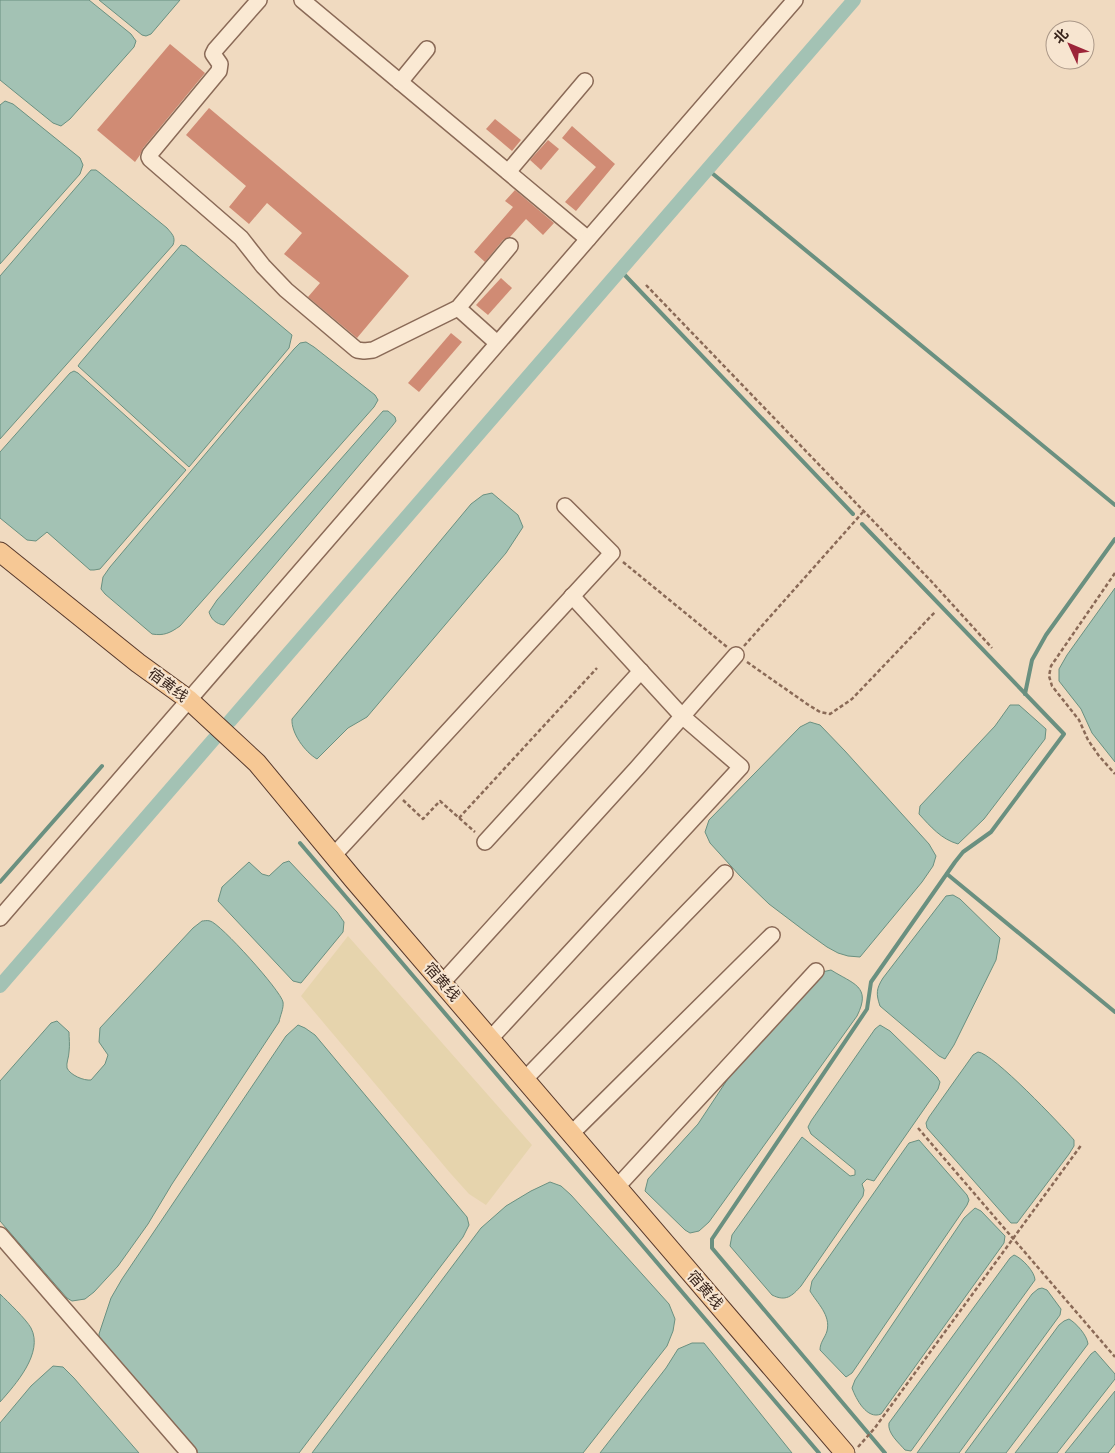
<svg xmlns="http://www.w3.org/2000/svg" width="1115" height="1453" font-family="'Playfair Display','Noto Sans SC',serif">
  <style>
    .farmland { fill: #e6d4ad }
    .water { fill: #a3c2b4; stroke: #6a9080 }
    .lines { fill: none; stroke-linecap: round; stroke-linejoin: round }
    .stream { stroke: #6a9080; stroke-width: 4 }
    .canal { stroke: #a3c2b4; stroke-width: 14 }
    .building { fill: #d08b74 }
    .minor-casing { stroke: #8a6a57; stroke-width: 18 }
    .major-casing { stroke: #57392c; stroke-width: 21 }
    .path { stroke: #8a6a57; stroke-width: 2.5; stroke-dasharray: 4 2.5; stroke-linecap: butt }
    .minor { stroke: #fae9d3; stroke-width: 15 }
    .major { stroke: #f6c895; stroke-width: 19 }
    .labels { text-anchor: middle; stroke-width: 4.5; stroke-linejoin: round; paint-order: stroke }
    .street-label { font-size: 15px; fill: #39251c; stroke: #f7e5d0 }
  </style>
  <rect width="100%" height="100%" fill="#f0dac0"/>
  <path class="farmland" d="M348,936L532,1145L486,1205L469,1194L451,1174L301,996Z"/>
  <g class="water">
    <path d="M0,0H89L131,34L136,41L134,47L70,119L61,126L53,123L0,80Z"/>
    <path d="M99,0H180L151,34L146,36L142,35Z"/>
    <path d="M5,101L13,104L80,158L83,165L80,174L0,264V105Z"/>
    <path d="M91,170H96L100,173L167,228C172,234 176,237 173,245L0,439V276Z"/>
    <path d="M181,245L186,246L292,335L289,348L189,467L78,366L80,363Z"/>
    <path d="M306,342L314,347L375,395L378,400L374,407L180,626C170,633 164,636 152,634L105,594L101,589L103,577L110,567L294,349L300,343Z"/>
    <path d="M74,371L78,373L186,470L100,569L94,570H90L47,532L36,541L27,540L0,518V452L70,373Z"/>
    <path d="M383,411H388L395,417L396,421L393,425L224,625C216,624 211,619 209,612L217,600Z"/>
    <path d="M492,493L518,515L523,527L506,553L367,717L348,728L317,759C305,752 291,733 292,719L471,504L483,495Z"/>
    <path d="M1115,588V762L1092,733L1081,709L1059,681V669L1067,655Z"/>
    <path d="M1010,705H1019L1046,729L1045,739L984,819L958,844C941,839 931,827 919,814L920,806L995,726Z"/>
    <path d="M810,722L820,725L845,751L929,844L936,856L933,866L922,882L860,957L848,956L838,953L827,947L806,932L769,904L740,876L710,843L705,832L709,820L800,727Z"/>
    <path d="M289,861L337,912L344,922L343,932L301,983L293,981L218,901L222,887L249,862L262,874L269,876L283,863Z"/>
    <path d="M953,895L960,899L1000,938L996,960L954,1045L945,1059L939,1056L880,1006C876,994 876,989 883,978L946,896Z"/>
    <path d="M202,921C204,921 207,920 210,921C220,923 281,991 283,1002C284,1008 280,1016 279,1022L172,1184L148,1224L118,1266L94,1292L85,1299L72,1301L67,1298L0,1221V1081L51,1023L57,1021L69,1032C69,1038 70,1045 69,1052C69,1057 66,1063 67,1068C70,1075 84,1081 91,1080L105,1064L108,1055L99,1042L100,1028L193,928Z"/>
    <path d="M831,970C853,984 872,986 857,1016L709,1222L699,1231L690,1233L685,1230L645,1191L648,1179L698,1124L743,1056L822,972Z"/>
    <path d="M298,1025L305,1028L315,1035L467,1217L469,1225L463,1237L299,1453H197L100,1345L99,1334L111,1298L122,1279L286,1036Z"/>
    <path d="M880,1025L890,1031L937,1077L940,1082L938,1089L874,1181L867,1179L862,1184L864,1190L863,1196L801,1286C792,1296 786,1302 772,1295L730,1246L732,1235L802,1137L850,1176L855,1175V1170L811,1134L808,1127L811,1121L875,1029Z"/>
    <path d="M978,1052C993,1053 1061,1125 1074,1140V1146L1069,1154L1017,1223H1011L927,1128L926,1123L929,1117L973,1055Z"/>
    <path d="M919,1140L967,1195L969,1200L967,1205L852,1373L846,1377L820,1350C820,1342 825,1338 827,1331C831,1315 817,1303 810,1291L812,1281L904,1150L909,1143Z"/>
    <path d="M550,1182L561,1186L571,1195L669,1304L675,1319L673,1331L667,1346L583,1453H312L481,1228L506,1206L531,1191Z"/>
    <path d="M975,1208L981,1211L1005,1236L1004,1243L881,1414C867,1420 856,1399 852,1388L855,1380L964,1218Z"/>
    <path d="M1014,1255C1022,1258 1035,1272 1035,1280L911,1451L905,1450C899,1443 887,1433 889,1423L1010,1258Z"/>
    <path d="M1042,1288L1047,1290L1061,1309L1060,1315L959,1453H917L1032,1294L1038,1289Z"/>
    <path d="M0,1294C8,1302 26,1319 31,1328C44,1353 15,1385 0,1402Z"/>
    <path d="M1069,1319C1076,1323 1087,1335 1088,1344L1006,1453H965L1059,1325L1064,1321Z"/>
    <path d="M692,1343H704L792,1453H600L666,1368L678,1349Z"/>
    <path d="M1095,1351L1115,1374V1379L1057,1453H1015L1091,1354Z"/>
    <path d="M53,1366L63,1367L74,1378L139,1453H0V1423L31,1386Z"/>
    <path d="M1115,1391V1444L1108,1453H1065Z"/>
  </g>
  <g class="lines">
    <g class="stream">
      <path d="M707,169L1115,505"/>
      <path d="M620,270L853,514"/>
      <path d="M862,524L1064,734L991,832L963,852L955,862L871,982L867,1009L712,1239V1248L885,1453"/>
      <path d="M1025,694L1032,660L1046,635L1115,539"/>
      <path d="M300,843L819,1453"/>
      <path d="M947,874L1115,1012"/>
      <path d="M0,882L102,766"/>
    </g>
    <g class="canal">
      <path d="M230,721L854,0"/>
      <path d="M0,986L214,739"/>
    </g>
  </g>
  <g class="building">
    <path d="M170,44L205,73L143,148L140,155L135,162L97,130Z"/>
    <path d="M209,108L409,276L357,338L308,297L320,283L284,254L302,233L267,203L249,224L229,207L246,186L186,135Z"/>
    <path d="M495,119L521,140L512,151L486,129Z"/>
    <path d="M572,126L615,164L576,211L565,202L596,167L562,138Z"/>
    <path d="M548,140L559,149L541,170L530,160Z"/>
    <path d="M515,190L554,223L543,235L526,219L510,237L503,240L485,262L474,252L513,207L505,201Z"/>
    <path d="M501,278L512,288L488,315L476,305Z"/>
    <path d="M451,333L462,342L419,392L408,383Z"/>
  </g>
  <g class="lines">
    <defs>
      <g id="minor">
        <path d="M259,0L215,50L213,54L220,64L219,71L150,154L149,157L150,159L241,238L263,266L286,290L357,350L364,351L373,350L458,308L510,246"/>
        <path d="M302,0L588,239"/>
        <path d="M400,82L427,49"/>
        <path d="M508,172L585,81"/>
        <path d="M458,308L497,343"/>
        <path d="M485,842L641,671"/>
        <path d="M334,855L612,553L565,506"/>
        <path d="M0,918L795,0"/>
        <path d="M442,983L637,768L736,655"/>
        <path d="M490,1039L741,767L682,716L572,596"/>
        <path d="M525,1079L725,873"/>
        <path d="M571,1134L772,935"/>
        <path d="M617,1187L816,971"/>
        <path d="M0,1235L189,1453"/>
      </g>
      <path id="major" d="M0,552L138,663L189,700L257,763L353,879L845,1453"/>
    </defs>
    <use href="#minor" class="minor-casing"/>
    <use href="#major" class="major-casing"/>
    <g class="path">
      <path d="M646,285L931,581L992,648"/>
      <path d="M623,562L727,647"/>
      <path d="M1115,573L1051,666L1049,676L1052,686L1079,720L1088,740L1099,756L1115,774"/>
      <path d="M744,646L863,512"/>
      <path d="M747,662L807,704L820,712L830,714L852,699L935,612"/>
      <path d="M403,800L423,819L440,801L475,832"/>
      <path d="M459,818L597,668"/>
      <path d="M918,1128L1115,1357"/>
      <path d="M858,1447L874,1429L1082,1144"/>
    </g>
    <use href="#minor" class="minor"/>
    <use href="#major" class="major"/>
  </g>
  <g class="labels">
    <g class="street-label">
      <text transform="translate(168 685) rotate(37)" y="5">宿黄线</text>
      <text transform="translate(442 982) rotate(49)" y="5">宿黄线</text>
      <text transform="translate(705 1290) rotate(49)" y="5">宿黄线</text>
    </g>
  </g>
  <g transform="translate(1070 45) rotate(314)"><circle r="24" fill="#f7e5d0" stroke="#ab9888"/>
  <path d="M0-4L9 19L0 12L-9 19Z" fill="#9c2438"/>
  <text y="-8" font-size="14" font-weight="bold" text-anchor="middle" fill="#39251c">北</text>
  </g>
</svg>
